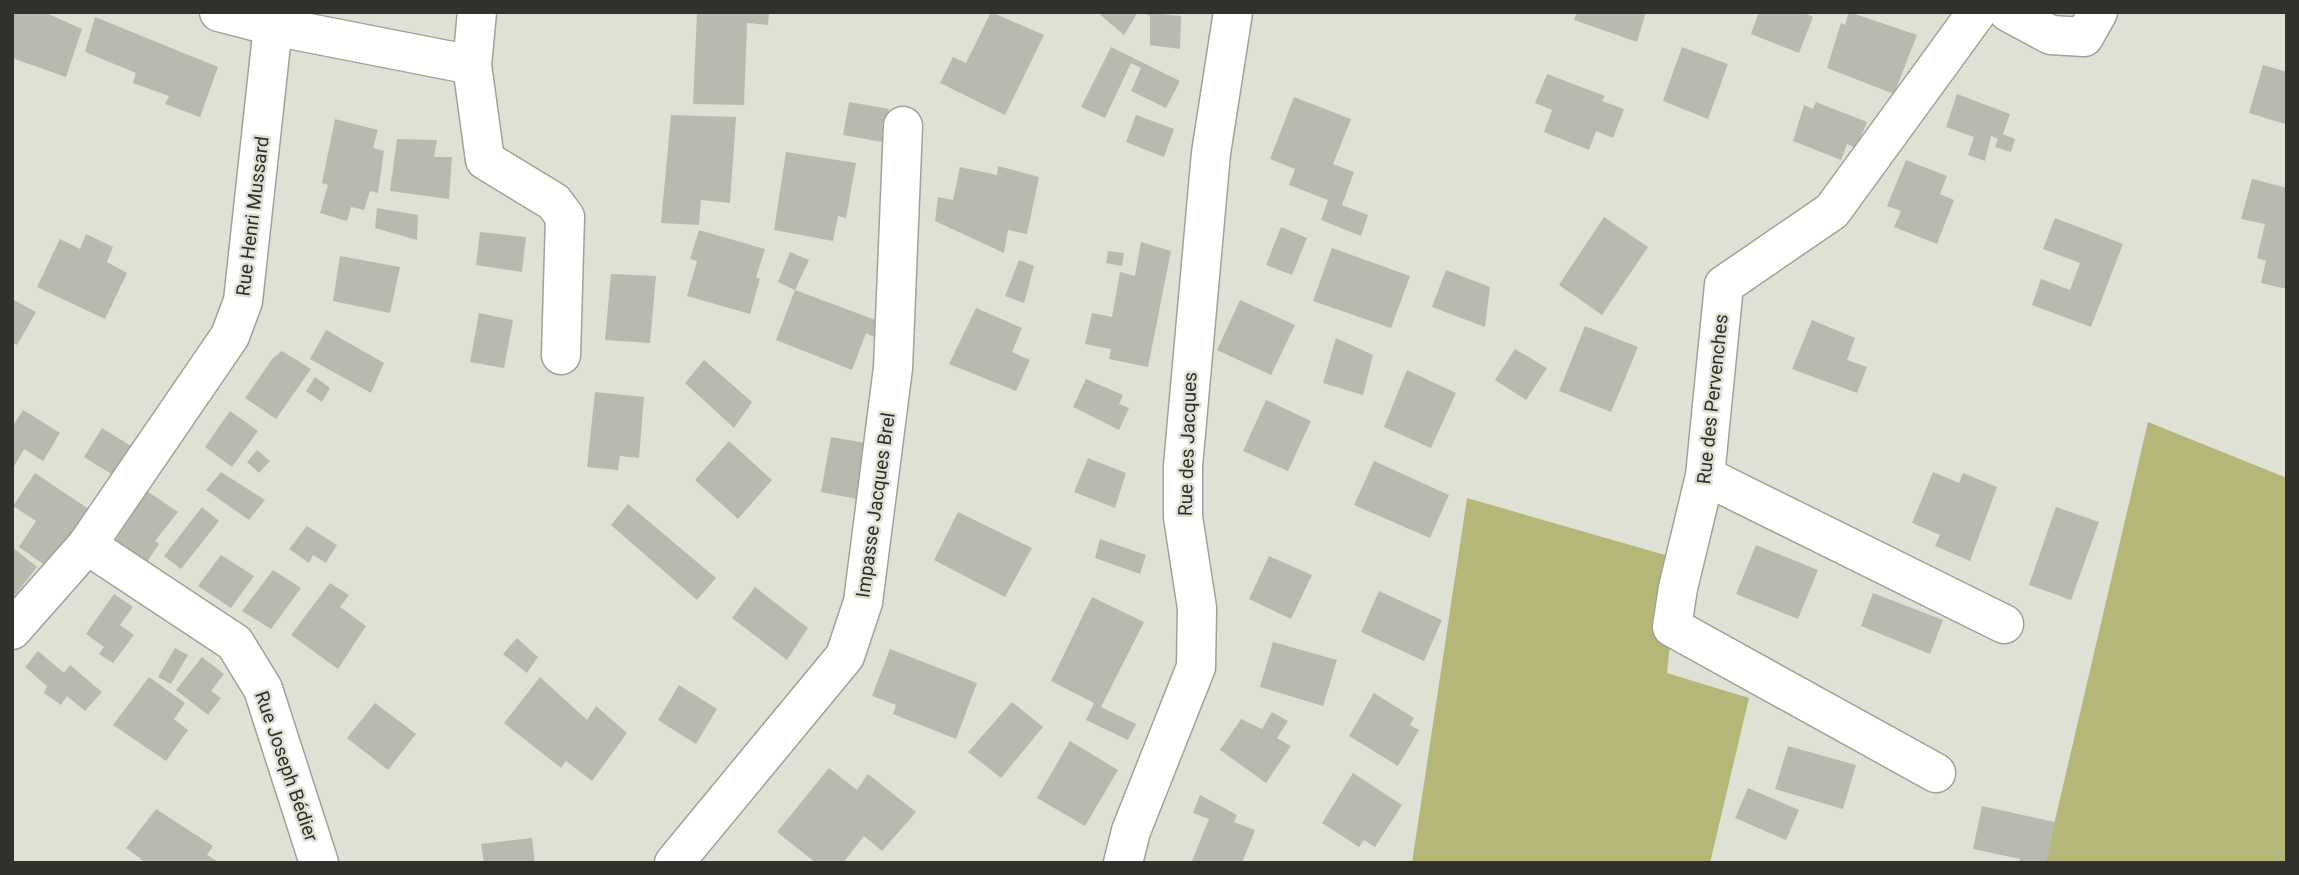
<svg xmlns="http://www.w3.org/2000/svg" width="2299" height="875" font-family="Roboto,sans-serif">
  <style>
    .forest { fill: #b4b778 }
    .building { fill: #b9baaf }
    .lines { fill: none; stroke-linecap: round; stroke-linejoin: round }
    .minor-casing { stroke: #a1a297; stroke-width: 41 }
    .minor { stroke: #fff; stroke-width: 38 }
    .labels { text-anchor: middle; stroke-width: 5; stroke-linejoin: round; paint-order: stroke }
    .street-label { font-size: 19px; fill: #30302c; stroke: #e0e1d5 }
  </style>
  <rect width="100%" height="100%" fill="#e0e1d5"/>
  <g class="forest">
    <path d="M2148,422L2287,478V863H2045Z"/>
    <path d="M1467,498L1679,559L1667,673L1749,698L1710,863H1412Z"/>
  </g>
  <g class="building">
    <path d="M12,12H44L82,29L66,77L12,58Z"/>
    <path d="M697,12H769L768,25L747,23L744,105L693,104Z"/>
    <path d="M991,12L1044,35L1005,115L940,83L953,57L966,63Z"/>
    <path d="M1097,12H1138L1124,35Z"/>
    <path d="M1142,12L1181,16L1180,49L1150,45V16Z"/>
    <path d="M1577,12H1646L1637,42L1574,20Z"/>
    <path d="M1759,12H1802L1813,17L1799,53L1751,34Z"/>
    <path d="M1849,12L1917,35L1894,94L1827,68L1841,23L1845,25Z"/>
    <path d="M95,17L218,67L200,117L165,104L169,96L133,83L136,73L85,52Z"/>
    <path d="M1111,47L1180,81L1166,108L1131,91L1141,68L1131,63L1105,118L1081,107Z"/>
    <path d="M1682,47L1728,64L1708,119L1663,101Z"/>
    <path d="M2263,65L2287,72L2285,124L2249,113Z"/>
    <path d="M1547,74L1605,96L1602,101L1624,109L1613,138L1596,131L1589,150L1544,132L1552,110L1535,103Z"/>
    <path d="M1957,94L2010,114L2003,134L2015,139L2011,152L1995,147L1998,139L1991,136L1985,161L1968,155L1974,137L1946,127Z"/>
    <path d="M1294,97L1351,119L1333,164L1354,172L1342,205L1368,215L1361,236L1321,220L1328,200L1289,185L1295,169L1270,159Z"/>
    <path d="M849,102L889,109L882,142L843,135Z"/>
    <path d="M1816,102L1867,122L1856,148L1847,144L1841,160L1793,141L1804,105L1813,109Z"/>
    <path d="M671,115L736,117L730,203L701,200L699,225L661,223Z"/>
    <path d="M1136,115L1174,129L1164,157L1126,142Z"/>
    <path d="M335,119L378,130L373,148L384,151L378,193L370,191L364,210L351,207L347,221L320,213L328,185L322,183Z"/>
    <path d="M397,139L437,140L434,157H452L449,199L390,191Z"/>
    <path d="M786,152L856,163L846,218L838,216L833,241L774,230Z"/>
    <path d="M1906,160L1947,176L1940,194L1954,200L1937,244L1894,227L1901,211L1887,206Z"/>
    <path d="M998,166L1039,177L1027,234L1008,230L1004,253L935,221L938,197L953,200L960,167L997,175Z"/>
    <path d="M2252,179L2287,188V289L2261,283L2266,261L2257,258L2265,224L2241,219Z"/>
    <path d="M377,208L418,215L417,240L375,228Z"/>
    <path d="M1604,217L1648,247L1602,315L1559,285Z"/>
    <path d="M2055,218L2123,244L2091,327L2032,305L2041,279L2070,290L2080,263L2043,249Z"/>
    <path d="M1281,227L1307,238L1292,275L1266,265Z"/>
    <path d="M699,230L765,249L756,277L760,279L750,314L687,296L697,261L690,259Z"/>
    <path d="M480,232L526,237L522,272L476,265Z"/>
    <path d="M86,234L113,247L107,262L127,273L105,319L37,287L60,239L80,249Z"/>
    <path d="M1141,242L1171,251L1148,367L1109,359L1111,349L1085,344L1092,313L1112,317L1120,272L1135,276Z"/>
    <path d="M1332,248L1410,276L1391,328L1313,301Z"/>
    <path d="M1108,251L1124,253L1122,266L1106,263Z"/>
    <path d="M790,252L809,260L795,290L778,282Z"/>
    <path d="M340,256L400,267L390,313L333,301Z"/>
    <path d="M1019,260L1034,266L1024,303L1005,296Z"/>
    <path d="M1446,270L1490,287L1485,327L1432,307Z"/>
    <path d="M611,274L656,276L650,343L605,340Z"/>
    <path d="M795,290L889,325L882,341L866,333L852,370L776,340Z"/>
    <path d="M12,299L36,312L17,345L12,342Z"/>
    <path d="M1240,300L1295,325L1271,375L1217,350Z"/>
    <path d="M976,308L1022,328L1012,352L1030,360L1016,391L949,364Z"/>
    <path d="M479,313L513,320L504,368L470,362Z"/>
    <path d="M1812,320L1855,338L1847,360L1867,367L1857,393L1792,369Z"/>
    <path d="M1585,326L1638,347L1611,412L1559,391Z"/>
    <path d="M326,330L384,363L371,393L310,359Z"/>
    <path d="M1336,338L1373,355L1363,395L1323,383Z"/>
    <path d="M1515,349L1547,368L1526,400L1495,380Z"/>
    <path d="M282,351L311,369L276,419L245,398L273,358Z"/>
    <path d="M704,360L752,402L734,428L685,383Z"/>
    <path d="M1407,370L1456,393L1431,448L1384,427Z"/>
    <path d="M315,377L330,388L322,402L306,391Z"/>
    <path d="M1086,379L1123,395L1119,404L1129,408L1119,430L1073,407Z"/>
    <path d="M595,392L644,397L639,458L620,456L618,470L587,467Z"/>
    <path d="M1266,400L1311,421L1288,471L1243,451Z"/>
    <path d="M23,410L60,433L43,461L24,449L12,470V427Z"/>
    <path d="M230,411L258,431L232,467L205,447Z"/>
    <path d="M102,428L139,451L121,480L84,457Z"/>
    <path d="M831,437L866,443L862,500L821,492Z"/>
    <path d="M729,441L772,480L738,519L695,480Z"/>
    <path d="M257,450L270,461L259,473L247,462Z"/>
    <path d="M1088,458L1126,473L1115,508L1074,492Z"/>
    <path d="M1374,461L1449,495L1430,538L1354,505Z"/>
    <path d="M221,472L265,500L249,520L206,490Z"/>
    <path d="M1933,472L1959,483L1963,473L1997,487L1970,561L1935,546L1940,535L1912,523Z"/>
    <path d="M35,473L90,510L50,569L19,547L36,521L13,506Z"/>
    <path d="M147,491L178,512L155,541L159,544L147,562L115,541Z"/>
    <path d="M628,504L716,578L697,600L611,525Z"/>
    <path d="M202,507L219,521L181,569L164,556Z"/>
    <path d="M2056,507L2099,522L2071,600L2029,585Z"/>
    <path d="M958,512L1032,548L1005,597L934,560Z"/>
    <path d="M307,526L337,545L326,563L313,555L309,563L289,549Z"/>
    <path d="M1100,539L1146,555L1140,574L1095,558Z"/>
    <path d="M1756,545L1818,570L1798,619L1736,594Z"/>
    <path d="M12,547L37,567L12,599Z"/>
    <path d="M221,555L254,576L231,608L198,586Z"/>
    <path d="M1269,556L1312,575L1291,619L1249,599Z"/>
    <path d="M273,570L301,588L271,629L242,611Z"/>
    <path d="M330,583L349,595L340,607L366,626L338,669L291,635Z"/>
    <path d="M755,587L808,628L787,660L732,618Z"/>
    <path d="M1379,591L1442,620L1424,661L1361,632Z"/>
    <path d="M1873,593L1943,620L1930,654L1861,626Z"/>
    <path d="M114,594L133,607L120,625L134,635L113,663L99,654L104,647L86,634Z"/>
    <path d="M1092,597L1144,622L1101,707L1136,724L1128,740L1086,720L1094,703L1051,681Z"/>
    <path d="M517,638L538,657L527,673L503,654Z"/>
    <path d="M1273,642L1337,660L1323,706L1260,687Z"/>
    <path d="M175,648L188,655L171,684L158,677Z"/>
    <path d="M890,649L977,683L956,739L893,714L896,705L872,696Z"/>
    <path d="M38,651L64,673L70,665L102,692L85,711L67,696L61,705L44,693L47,686L25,667Z"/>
    <path d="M202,657L224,674L211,691L221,698L208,715L176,690Z"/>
    <path d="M149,677L185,703L174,719L188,730L166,761L113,725Z"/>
    <path d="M540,677L587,720L596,706L627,733L592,781L566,761L561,768L504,723Z"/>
    <path d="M679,685L717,709L696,744L658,720Z"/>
    <path d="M1374,693L1414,718L1410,725L1419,730L1398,766L1349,736Z"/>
    <path d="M1012,702L1043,727L1001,778L968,752Z"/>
    <path d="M375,703L416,734L388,770L347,738Z"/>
    <path d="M1272,712L1288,721L1277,738L1291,746L1266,783L1220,750L1241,719L1262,729Z"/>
    <path d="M1070,741L1118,770L1085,826L1037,798Z"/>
    <path d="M1788,746L1856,765L1843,809L1775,789Z"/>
    <path d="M829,768L857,790L868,774L916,812L882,851L864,836L843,863H816L777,832Z"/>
    <path d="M1353,773L1402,805L1375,847L1364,840L1359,847L1322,823Z"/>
    <path d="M1748,788L1799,810L1786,840L1735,818Z"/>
    <path d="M1200,795L1237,815L1234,822L1255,830L1242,863H1191L1209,819L1193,813Z"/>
    <path d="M1982,806L2055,822L2046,863H2019L2020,859L1973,849Z"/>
    <path d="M156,809L213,846L207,855L220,863H146L126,848Z"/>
    <path d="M532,838L535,863H484L481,844Z"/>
  </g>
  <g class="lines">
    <defs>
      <g id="minor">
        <path d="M219,12L273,26"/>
        <path d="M2008,12L2051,35L2084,37L2098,12"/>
        <path d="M472,65L485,160L554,202L565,217L561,355"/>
        <path d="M1705,476L2004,624"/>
        <path d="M87,545L235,643L263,689L319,863"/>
        <path d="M12,630L87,545L230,336L243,301L273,26L472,65L477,12"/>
        <path d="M1936,773L1672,627L1678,588L1705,476L1724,285L1832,211L1977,12"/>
        <path d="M674,863L845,656L863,602L893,368L903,126"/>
        <path d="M1123,863L1131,831L1196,667L1197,608L1183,517V466L1211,153L1233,12"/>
      </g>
    </defs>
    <use href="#minor" class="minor-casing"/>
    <use href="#minor" class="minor"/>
  </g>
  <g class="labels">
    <g class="street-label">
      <text transform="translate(252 216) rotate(-83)" y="7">Rue Henri Mussard</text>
      <text transform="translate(1712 399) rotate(-84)" y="7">Rue des Pervenches</text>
      <text transform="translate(1187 444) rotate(-88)" y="7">Rue des Jacques</text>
      <text transform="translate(875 505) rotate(-82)" y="7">Impasse Jacques Brel</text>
      <text transform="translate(287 766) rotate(71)" y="7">Rue Joseph Bédier</text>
    </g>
  </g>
  <rect width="2299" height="875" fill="none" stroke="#30302c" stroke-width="28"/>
</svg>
